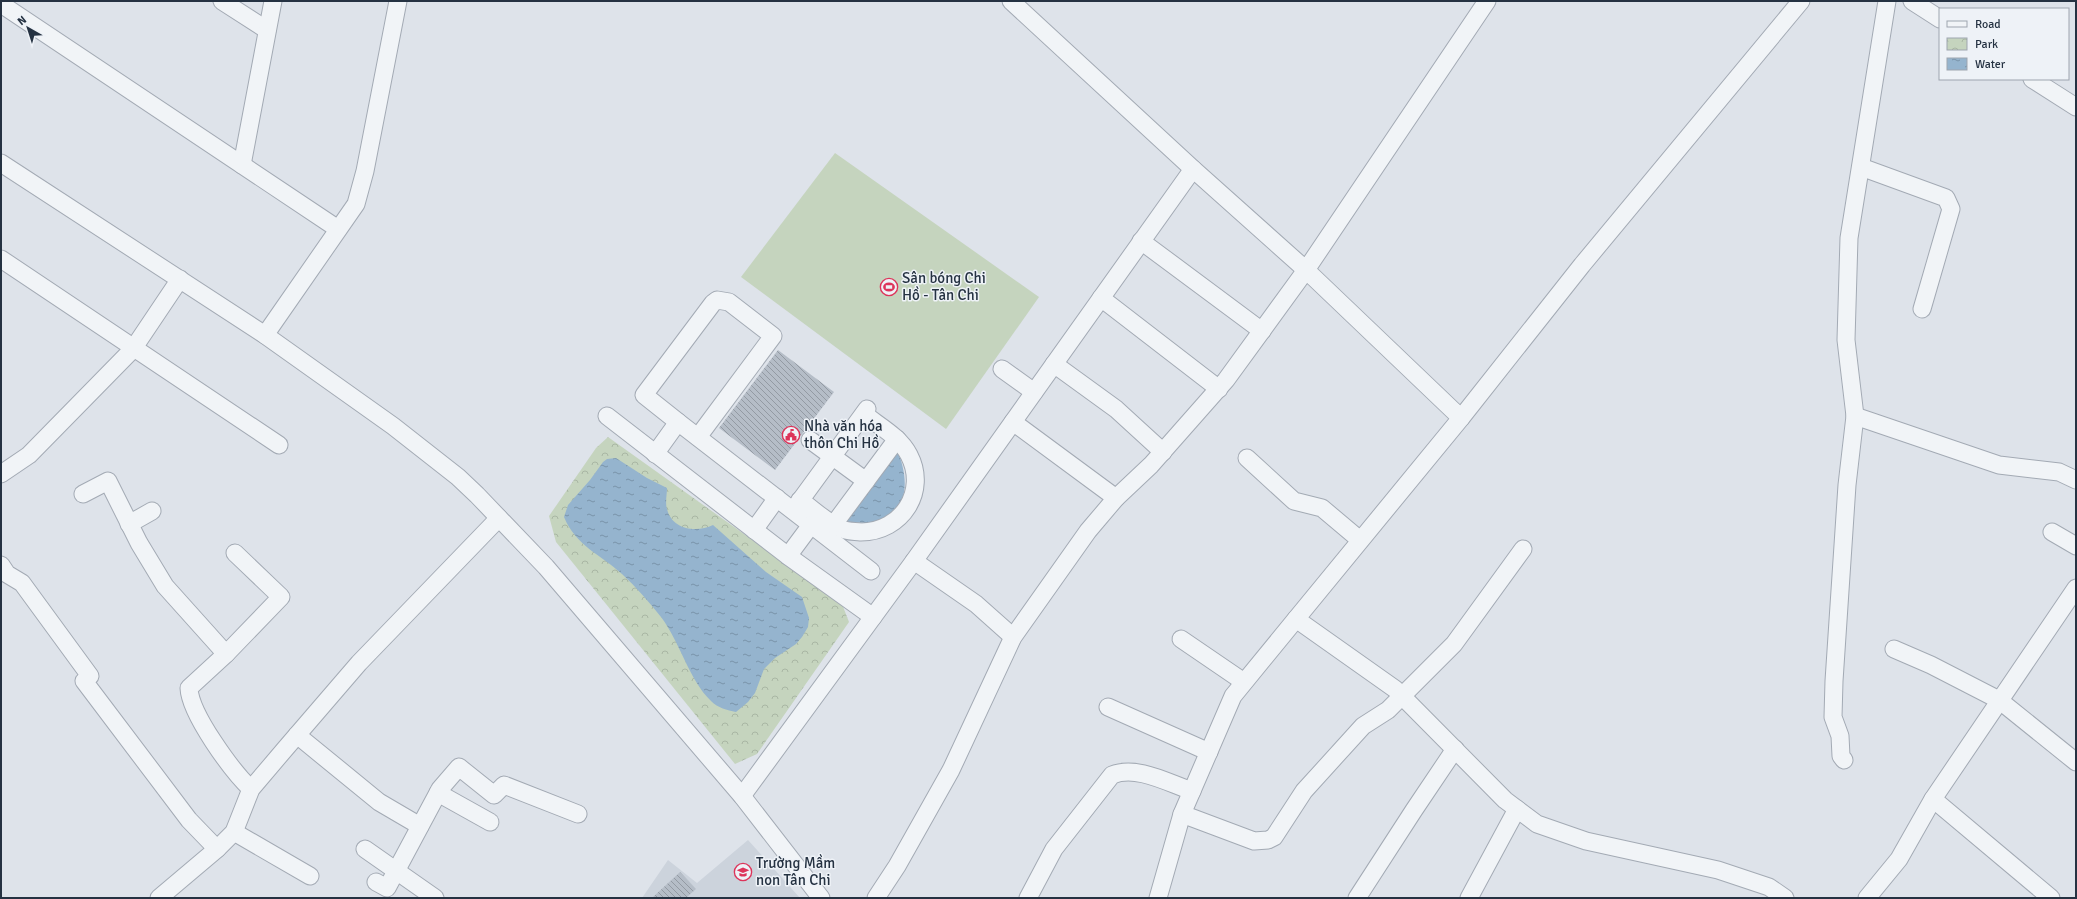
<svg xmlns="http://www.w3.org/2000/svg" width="2077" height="899" font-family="Signika,sans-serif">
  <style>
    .built { fill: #ccd3dc }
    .park { fill: url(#park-crowns) }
    .garden { fill: #c5d4be }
    .water { fill: url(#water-ripples) }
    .building { fill: url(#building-back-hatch) }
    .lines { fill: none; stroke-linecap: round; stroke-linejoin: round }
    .minor-casing { stroke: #a3aab4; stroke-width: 19 }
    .minor { stroke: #f1f4f7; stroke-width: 17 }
    .labels { text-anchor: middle; stroke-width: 3; stroke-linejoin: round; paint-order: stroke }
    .poi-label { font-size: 15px; fill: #253242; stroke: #eef2f7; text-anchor: start }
  </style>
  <defs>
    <pattern id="park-crowns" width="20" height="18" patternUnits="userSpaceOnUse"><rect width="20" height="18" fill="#c5d4be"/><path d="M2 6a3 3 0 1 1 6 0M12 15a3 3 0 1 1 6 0" fill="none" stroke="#a9b6a4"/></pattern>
    <pattern id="water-ripples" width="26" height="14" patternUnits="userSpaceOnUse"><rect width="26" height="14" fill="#95b4ce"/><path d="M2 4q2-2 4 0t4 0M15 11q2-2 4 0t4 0" fill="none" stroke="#7993a9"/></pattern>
    <pattern id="building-back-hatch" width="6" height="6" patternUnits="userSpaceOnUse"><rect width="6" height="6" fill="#b5bdc7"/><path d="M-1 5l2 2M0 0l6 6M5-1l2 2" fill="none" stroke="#939aa3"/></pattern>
  </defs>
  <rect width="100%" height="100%" fill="#dee3ea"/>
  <path class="built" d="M748,840L800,898H642L668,860L697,883Z"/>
  <path class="park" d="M608,437L842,604L849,622L757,754L735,764L556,542L549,516L596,448Z"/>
  <path class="garden" d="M835,153L1039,297L946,429L741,277Z"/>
  <g class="water">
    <path d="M897,449C907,474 912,506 882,520C871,525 857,522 845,522Z"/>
    <path d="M616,458L647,478L667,488C667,494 665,503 667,509C672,530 697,533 713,525L766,572L802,597L809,618L808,627L802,637L796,644L775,658L764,669L755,693L748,702L736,712C727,710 718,708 711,701C689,680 680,642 661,617C649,602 636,587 622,574C600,554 576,546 564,517L568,505L590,480L603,462L607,459Z"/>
  </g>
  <g class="building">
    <path d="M778,350L834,392L775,470L719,428Z"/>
    <path d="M680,872L696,889L686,898H652Z"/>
  </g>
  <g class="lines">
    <defs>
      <g id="minor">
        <path d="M222,1L267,30"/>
        <path d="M1011,1L1193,169L1306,270L1487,1"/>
        <path d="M1912,1L1940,19"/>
        <path d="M1,4L338,229"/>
        <path d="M2032,79L2076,107"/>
        <path d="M1,163L265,335L393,426L458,477L477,495L546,567L742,796L821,898"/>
        <path d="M242,165L273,1"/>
        <path d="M1861,167L1946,198L1951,209L1922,309"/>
        <path d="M1141,241L1262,331"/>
        <path d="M1,259L279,445"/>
        <path d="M1101,298L1219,389"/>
        <path d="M265,335L356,204L365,171L398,1"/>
        <path d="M1054,364L1116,409L1163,452"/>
        <path d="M1002,369L1034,392"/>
        <path d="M607,416L788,556L873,617"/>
        <path d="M1855,416L1999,465L2059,472L2076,480"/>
        <path d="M1461,418L1296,619L1395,689L1505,800L1537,824L1586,841L1718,870L1769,887L1785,898"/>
        <path d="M678,422L644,395L713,303L717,300L729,302L773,336L698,437"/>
        <path d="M1013,422L1116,498"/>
        <path d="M810,440L866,481"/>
        <path d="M655,454L678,422L871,571"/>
        <path d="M1247,458L1294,501L1322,508L1360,540"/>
        <path d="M1,474L29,455L133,349L180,279"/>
        <path d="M83,494L108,481L139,543L165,586L226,654L189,688C190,714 232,771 251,789"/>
        <path d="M800,500C813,509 826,522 840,528C846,532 854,531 861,532C902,532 928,491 909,455C900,437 879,426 864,414"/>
        <path d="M794,509L867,409"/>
        <path d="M129,524L152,511"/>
        <path d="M834,524L897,439"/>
        <path d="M754,530L777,498"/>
        <path d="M2052,532L2076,546"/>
        <path d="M788,556L811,525"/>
        <path d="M914,561L976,604L1013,637"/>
        <path d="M1,565L7,574L22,583L90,676L84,681L189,820L217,849"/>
        <path d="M1181,639L1244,682"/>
        <path d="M1894,649L1931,665L1999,700L2076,762"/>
        <path d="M226,654L281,597L235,553"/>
        <path d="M1108,707L1209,752"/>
        <path d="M297,735L379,802L420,826"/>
        <path d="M1844,760L1841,756L1840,736L1833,717L1834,681L1847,485L1855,416L1846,340L1849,238L1887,1"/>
        <path d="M438,793L490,822"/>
        <path d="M742,796L914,561L1193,169"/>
        <path d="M1933,799L2051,898"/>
        <path d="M1182,814L1254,841L1268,840L1274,837L1304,791L1363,726L1388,710L1454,644L1523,549"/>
        <path d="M234,832L310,876"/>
        <path d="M365,849L435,898"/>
        <path d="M376,882L387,888L440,789L459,767L494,795L504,785L578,814"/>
        <path d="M159,898L217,849L234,832L251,789L285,749L359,663L499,518"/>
        <path d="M876,898L897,866L951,770L1013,637L1088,531L1116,498L1151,465L1226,380L1306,270L1461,418L1582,265L1801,1"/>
        <path d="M1028,898L1054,849L1112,775C1137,765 1168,783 1192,791"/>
        <path d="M1158,898L1182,814L1233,696L1296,619"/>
        <path d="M1357,898L1414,810L1455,749"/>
        <path d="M1469,898L1517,809"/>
        <path d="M1867,898L1899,859L1933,799L2076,588"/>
      </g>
    </defs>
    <use href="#minor" class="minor-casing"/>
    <use href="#minor" class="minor"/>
  </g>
  <defs>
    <symbol id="stadium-ring" viewBox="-11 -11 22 22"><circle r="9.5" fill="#eef2f7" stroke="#dd345a" stroke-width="1.5"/><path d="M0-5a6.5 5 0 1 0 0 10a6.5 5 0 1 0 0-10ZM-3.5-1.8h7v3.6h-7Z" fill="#dd345a"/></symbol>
    <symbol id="civic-ring" viewBox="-11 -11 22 22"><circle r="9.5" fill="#eef2f7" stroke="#dd345a" stroke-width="1.5"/><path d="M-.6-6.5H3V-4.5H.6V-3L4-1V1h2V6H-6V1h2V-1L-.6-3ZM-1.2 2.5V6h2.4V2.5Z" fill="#dd345a"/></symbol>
    <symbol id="school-ring" viewBox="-11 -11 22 22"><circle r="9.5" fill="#eef2f7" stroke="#dd345a" stroke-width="1.5"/><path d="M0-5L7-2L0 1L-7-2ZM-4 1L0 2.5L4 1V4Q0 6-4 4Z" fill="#dd345a"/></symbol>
  </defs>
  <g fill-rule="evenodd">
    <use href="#stadium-ring" x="879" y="277" width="20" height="20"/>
    <use href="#civic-ring" x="781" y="425" width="20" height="20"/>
    <use href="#school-ring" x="733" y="862" width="20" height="20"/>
  </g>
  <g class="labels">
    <g class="poi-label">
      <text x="902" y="283">Sân bóng Chi<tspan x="902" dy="17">Hồ - Tân Chi</tspan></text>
      <text x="804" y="431">Nhà văn hóa<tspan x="804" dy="17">thôn Chi Hồ</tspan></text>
      <text x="756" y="868">Trường Mầm<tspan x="756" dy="17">non Tân Chi</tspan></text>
    </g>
  </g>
  <rect width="2077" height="899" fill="none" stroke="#253242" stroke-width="4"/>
  <rect x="1939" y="8" width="130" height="72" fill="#eef2f7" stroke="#9ea5af"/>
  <rect x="1947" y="21" width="20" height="6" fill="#f1f4f7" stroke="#9ea5af"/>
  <text x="1975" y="28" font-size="12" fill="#253242">Road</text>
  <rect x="1947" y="38" width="20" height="12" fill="url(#park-crowns)" stroke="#9ea5af"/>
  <text x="1975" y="48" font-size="12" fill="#253242">Park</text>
  <rect x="1947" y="58" width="20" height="12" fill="url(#water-ripples)" stroke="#9ea5af"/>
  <text x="1975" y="68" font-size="12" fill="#253242">Water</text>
  <g transform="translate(28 28) rotate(321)" stroke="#eef2f7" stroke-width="3" paint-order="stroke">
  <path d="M0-3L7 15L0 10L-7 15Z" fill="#253242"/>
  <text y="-6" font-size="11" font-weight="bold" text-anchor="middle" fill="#253242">N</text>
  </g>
</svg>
